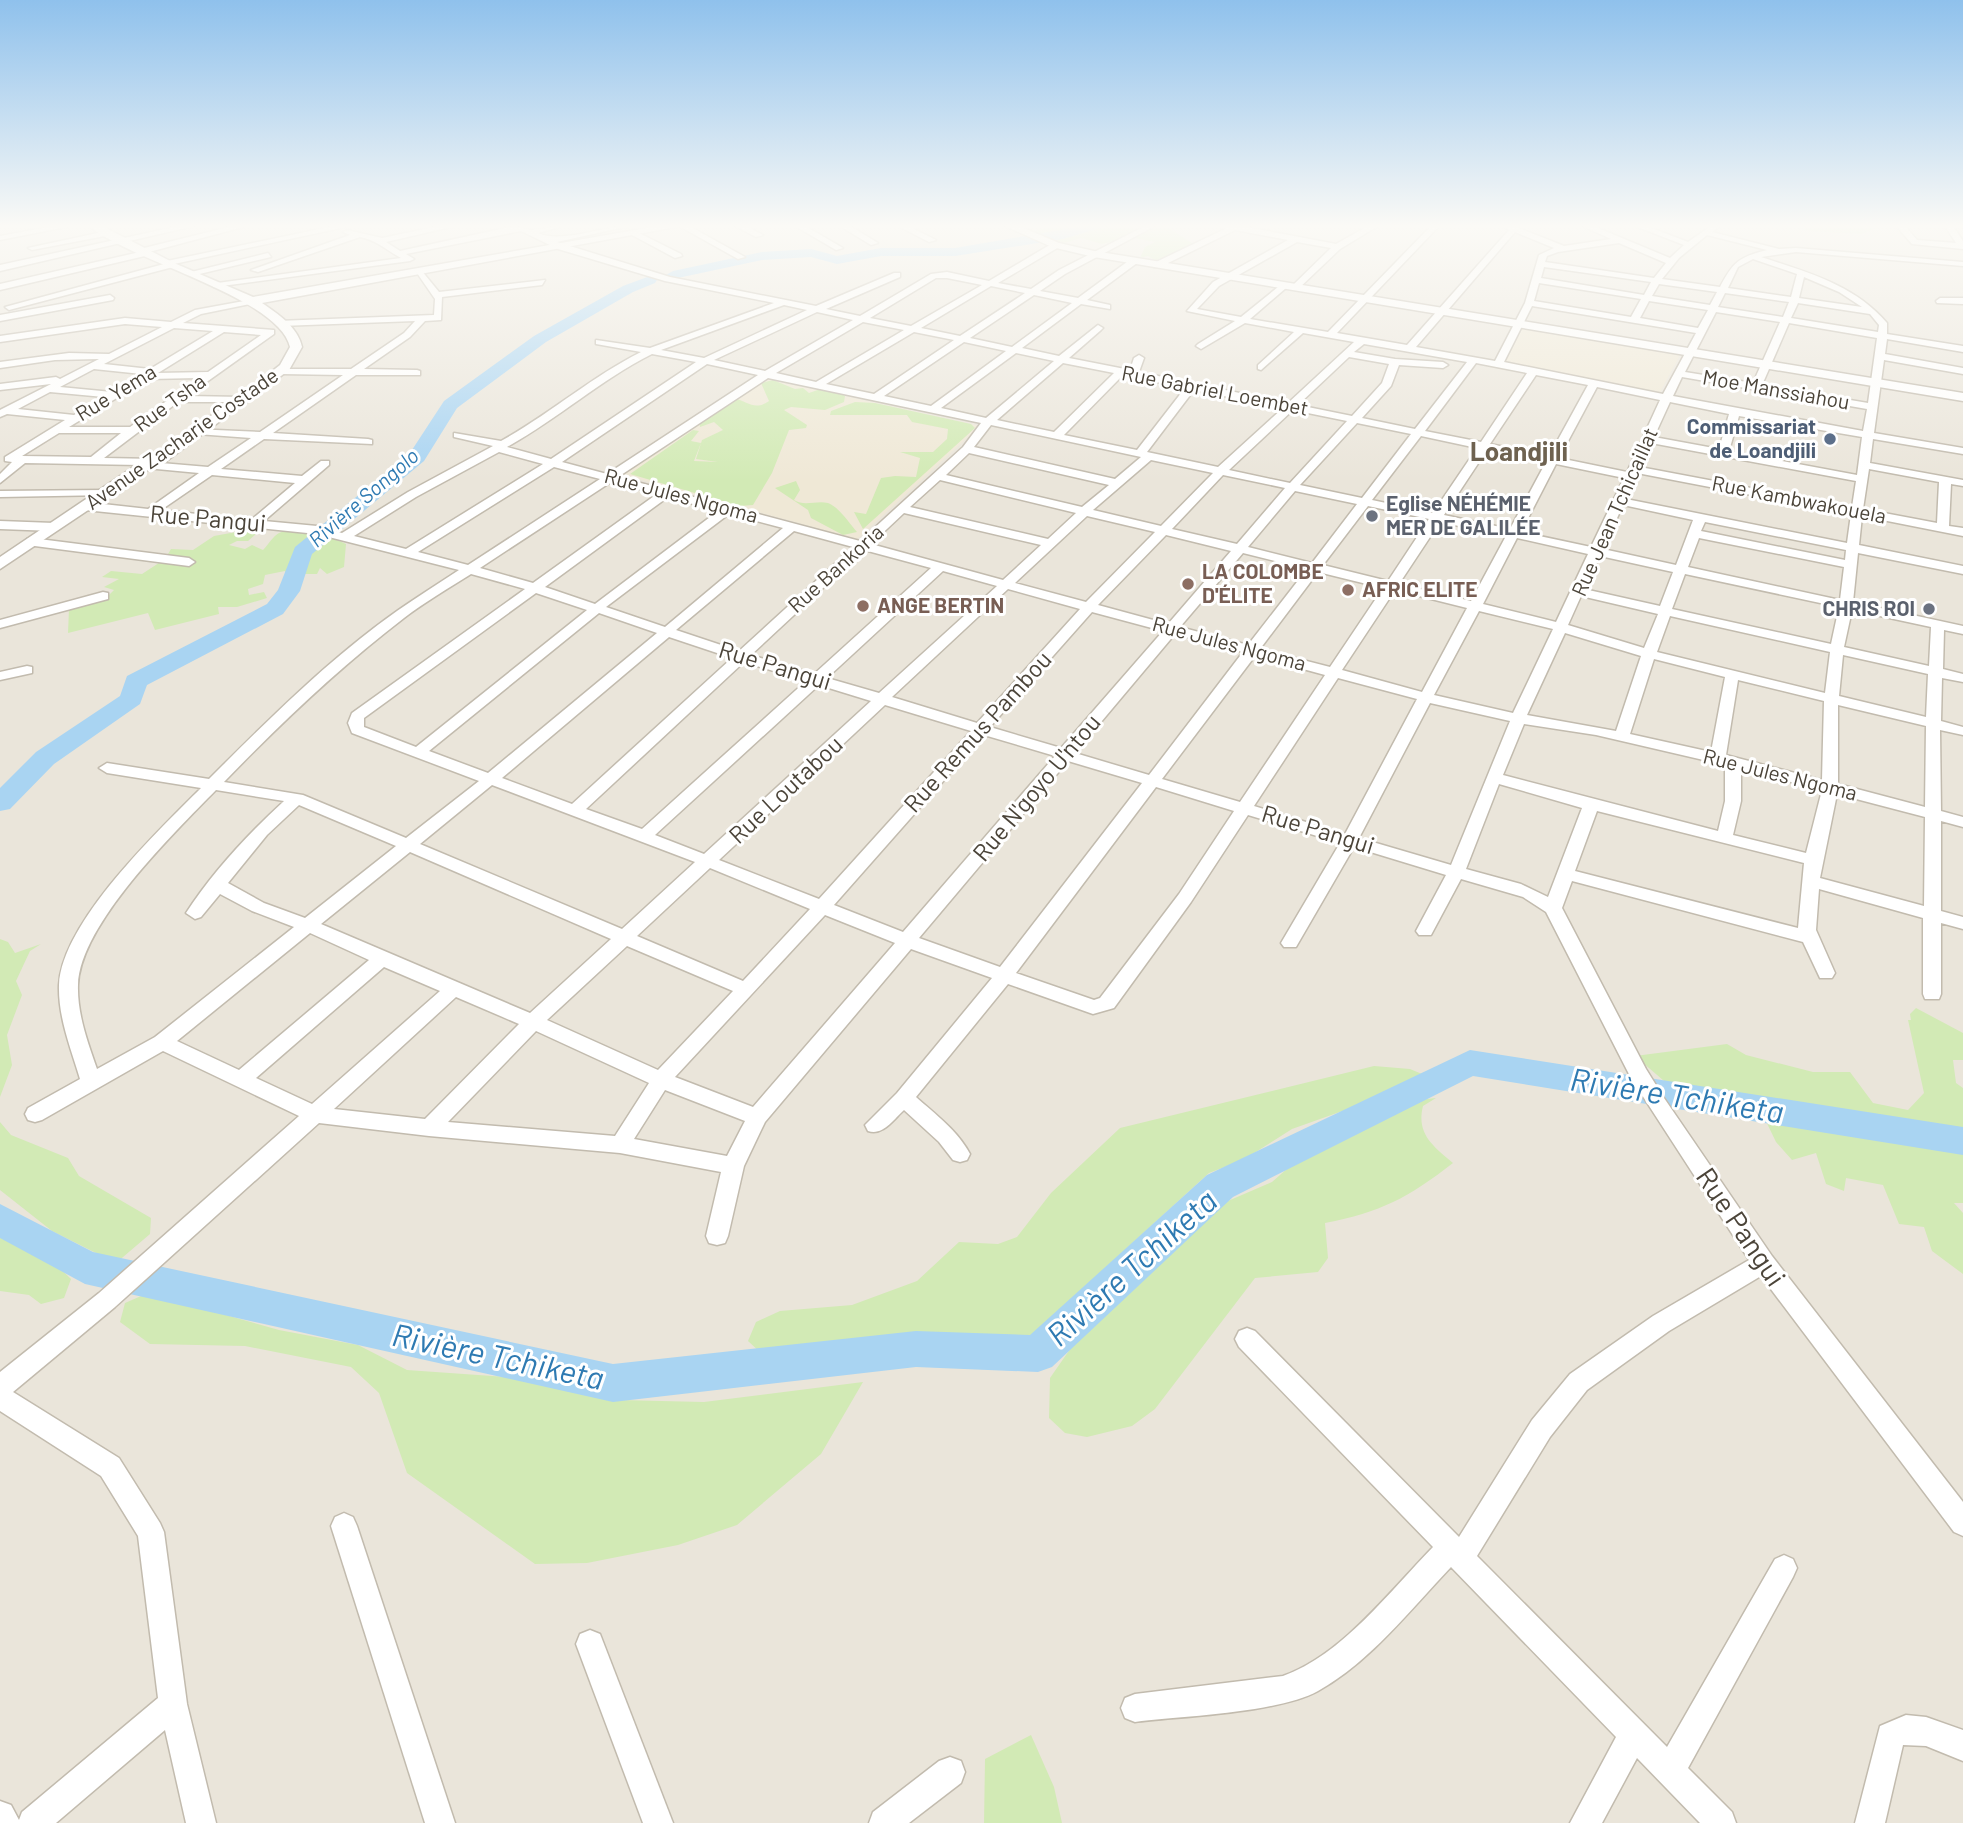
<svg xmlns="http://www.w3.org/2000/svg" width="1963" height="1823" font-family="Barlow,sans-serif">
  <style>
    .residential { fill: #eae5da }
    .education { fill: #efe8d6 }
    .green { fill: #d2eab5 }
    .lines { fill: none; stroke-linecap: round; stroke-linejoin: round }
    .river { fill: #a9d4f2; fill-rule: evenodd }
    .minor-casing { stroke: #c2bbae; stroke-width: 3 }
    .tertiary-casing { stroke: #c2bbae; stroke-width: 3 }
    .minor { fill: #fff; fill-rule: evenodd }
    .tertiary { fill: #fff; fill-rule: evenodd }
    .service-dot { fill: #5c6f8a; stroke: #fff; stroke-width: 2.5 }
    .worship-dot { fill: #6b7280; stroke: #fff; stroke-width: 2.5 }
    .education-dot { fill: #8d6e63; stroke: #fff; stroke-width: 2.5 }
    .labels { text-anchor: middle; stroke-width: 6; stroke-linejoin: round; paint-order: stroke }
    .far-street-label { font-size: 21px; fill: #4b4439; stroke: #fff }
    .far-service-label { font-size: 21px; font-weight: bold; fill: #4e5e75; stroke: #fff; text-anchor: end }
    .far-water-label { font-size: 21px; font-style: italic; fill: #2e7ab2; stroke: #fff }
    .far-worship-label { font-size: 21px; font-weight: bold; fill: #5b616d; stroke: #fff; text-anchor: start }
    .far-education-label { font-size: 21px; font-weight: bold; fill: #785e54; stroke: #fff; text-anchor: start }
    .street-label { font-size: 24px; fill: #4b4439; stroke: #fff }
    .far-district-label { font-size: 26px; font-weight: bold; fill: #6e6250; stroke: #fff }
    .near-street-label { font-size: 28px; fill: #4b4439; stroke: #fff }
    .near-water-label { font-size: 32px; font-style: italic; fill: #2e7ab2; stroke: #fff }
  </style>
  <rect width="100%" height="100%" fill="#f6f3ec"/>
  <rect class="residential" x="0" y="226" width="1963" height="1597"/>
  <g class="education">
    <path d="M1523,328L1681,353L1659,394L1504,364Z"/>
    <path d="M763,378L980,426L857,539L620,474Z"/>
  </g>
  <g class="green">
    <path d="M1062,226H1166L1196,246C1180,253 1164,268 1148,256L1140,258L1145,247L1155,242L1130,237L1102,244L1081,238L1064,243L1032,231Z"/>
    <path d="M1792,226H1883L1861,234L1809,231Z"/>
    <path d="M773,380L795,389L803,388L809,393L829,386L845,396L844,402L825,410L791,407L784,410L807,425L806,428L789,430L772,473L753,505L739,506L630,474L693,430L699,431L691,441L701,443L694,461L718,462L696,459L702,440L723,430L714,422L700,427L699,422L734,398C748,402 755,411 769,401L761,383Z"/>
    <path d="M855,402L875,403L971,424L975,428L863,529L854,512L866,514L881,478L895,476L916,477L920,458L900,452H933L947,439L948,429L912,422L907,415H830L831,411Z"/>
    <path d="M796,481L800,490L794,500C805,507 816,500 828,503C840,508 849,523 857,532L843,535L811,518L808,510L775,488Z"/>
    <path d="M247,530L257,533L248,541H237L229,545L245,549L252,545L263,550C268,545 273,536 279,533C293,526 332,537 346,544L344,567L327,574L320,568L317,574H294L292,579L285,580V571L265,575L263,584L248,589L249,595L264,592L267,598L237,607H218L219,614L155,630L148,613L68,633L69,609L108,596L114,590L104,587L119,579L102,577L111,571L142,574L165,559L171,549L193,550L214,536Z"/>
    <path d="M0,939L8,942L15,953L41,944L30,951L16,981L22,995L7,1035L12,1065L0,1097Z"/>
    <path d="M1916,1008L1963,1033V1060H1953L1956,1083L1963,1088V1203H1954L1963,1213V1274L1932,1251L1924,1227L1899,1224L1883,1185L1846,1178L1844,1191L1826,1184L1816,1153L1792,1160L1776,1142L1762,1113L1671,1087L1635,1056L1727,1044L1746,1055L1813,1072H1850L1873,1103L1908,1110L1924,1093L1908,1020H1911L1910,1014Z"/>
    <path d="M1374,1066L1410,1069L1422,1074L1379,1098L1292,1129L1243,1160L1209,1173L1025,1341L886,1346L827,1362L762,1354L748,1341L756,1322L780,1311L852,1305L917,1281L959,1242L998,1244L1017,1237L1051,1193L1120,1128Z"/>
    <path d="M1436,1098L1423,1106C1416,1134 1433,1146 1453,1163C1408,1198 1381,1212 1325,1223L1328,1258L1318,1272L1255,1278L1155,1409L1132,1426L1087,1437L1065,1433L1049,1418L1050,1378L1082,1332L1214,1207L1272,1182L1313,1146L1418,1100Z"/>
    <path d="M0,1122L11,1135L68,1158L79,1176L151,1218L150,1234L116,1263L52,1231L0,1190Z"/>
    <path d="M0,1224L37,1246L71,1279L64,1298L41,1304L29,1295L0,1291Z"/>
    <path d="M148,1293L279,1330L358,1345L407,1370L521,1378L619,1400L704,1402L863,1382L821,1454L737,1525L678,1545L587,1563L535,1564L407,1473L379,1393L351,1367L245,1346L150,1344L120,1322L125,1303Z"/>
    <path d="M1031,1735L1054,1787L1062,1823H984L985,1759Z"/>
  </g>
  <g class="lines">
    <g class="river">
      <path d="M1083,226H1107L1063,239L955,256H881L837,264L811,257L762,260L673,279L666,275L673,271L762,252L811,249L837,256L881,248H955Z"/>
      <path d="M650,276L655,277L657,280L655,283L633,292L546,342L457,408L424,461L312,554L300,591L283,614L147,685L140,704L54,764L10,809L0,811V788L36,752L120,696L127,676L267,604L278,590L295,547L410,453L444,401L534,336L623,286Z"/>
      <path d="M1470,1050L1963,1127V1155L1473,1076L1233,1197L1052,1367L1038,1372L916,1367L613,1402L85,1284L0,1238V1204L93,1252L613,1364L916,1331L1030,1335L1207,1175Z"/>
    </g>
    <defs>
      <g id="minor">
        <path d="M54,226H71L0,240V236Z"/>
        <path d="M179,226H194L0,271V265Z"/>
        <path d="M233,226H247L149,252V255L0,290V284L140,252V249Z"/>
        <path d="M334,226H350L174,264L173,267L9,310L5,307L164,264L167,261Z"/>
        <path d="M439,226H455L386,242L400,251L514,226L531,230L563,226L538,233C561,244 602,226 629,226L557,242L670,277L816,306L894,273H900V277L826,309L860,316L931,274L947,272L989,281L1053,243H1059V247L998,283L1031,289L1059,270L1145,226H1155L1065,274L1040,291L1078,298L1131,259H1137V263L1087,300L1110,305V309L1081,304L1022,348L1059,356L1098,325L1103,328L1101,330L1069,358L1130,370L1134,358L1139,355L1144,358L1139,372L1288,403L1354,342L1303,333L1261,370L1258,369V365L1294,332L1245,323L1201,349L1196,346L1198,344L1235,321L1187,311L1213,282L1288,240L1235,230L1160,267H1154V263L1227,228L1224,226H1241L1336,244L1368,226H1378L1340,249L1297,290L1290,288L1331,248L1297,242L1219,286L1197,309L1241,317L1283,283L1286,288L1250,319L1328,332L1431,226H1439L1337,333L1407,345L1509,230L1503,226H1514L1564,246L1611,239L1582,226H1593L1670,258L1684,245L1635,226H1646L1688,242L1711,226H1720L1712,232L1779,249L1796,248L1963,262V266L1796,252L1761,257C1807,272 1855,285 1887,323V334L1963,346V352L1887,339L1885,354L1963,368V374L1884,360L1874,433L1963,448V454L1873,439L1870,463L1963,480V486L1951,484L1949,526L1963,528V536L1862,516L1859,545L1963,566V574L1858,553L1853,602L1963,626V634L1944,630L1943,669L1963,674V682L1942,678L1941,721L1963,727V735L1940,730L1941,811L1963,817V827L1941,821V911L1963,917V929L1941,923V994L1939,999H1925L1923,994V918L1819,889L1816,930L1835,973L1832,978H1820L1803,942L1572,881L1562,908L1646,1069L1664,1098L1772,1256L1963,1502V1536L1954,1532L1761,1276L1669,1331L1587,1390L1550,1437L1477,1556L1667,1747L1775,1559L1784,1555L1793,1559L1797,1568L1793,1577L1688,1768L1732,1812L1736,1823H1700L1637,1758L1602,1823H1570L1616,1737L1451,1567C1410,1610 1370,1662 1318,1691C1278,1713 1183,1716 1135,1722L1125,1718L1121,1708L1125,1698L1135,1694L1283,1676C1342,1655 1390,1591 1433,1547L1239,1347L1235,1339L1239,1331L1247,1328L1255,1331L1459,1537L1532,1420L1570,1374L1653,1316L1749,1260L1631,1078L1546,912L1523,897L1461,879L1431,935H1419L1416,931L1446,875L1354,847L1296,947H1284L1281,943L1340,843L1248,815L1191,902L1114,1008L1093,1014L1008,984L916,1097C935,1114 958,1131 970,1154L967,1160L960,1162L953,1160L939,1142L904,1110C893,1120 883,1136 868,1131L865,1125L897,1093L992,978L911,949L765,1122L744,1166L728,1236L725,1243L717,1245L709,1243L706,1236L721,1172L620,1153L429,1136L319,1123L115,1307L13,1392L119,1458L160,1523L164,1532L187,1704L216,1823H186L165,1730L56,1823H0V1801L11,1805L19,1820L22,1812L158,1698L138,1536L101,1476L0,1411V1372L99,1293L299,1116L163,1051L42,1120L35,1122L28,1120L25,1114L28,1108L80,1079C71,1049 58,1017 59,985C62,922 158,831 201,788L107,773L99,768L107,763L209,779C267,721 329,659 397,611C417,597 438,584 459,570L317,534L85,510L79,506L85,502L148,509L199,473L146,468L140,465L25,463L0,483V474L12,462L5,461V457L65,420L7,414L0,417V410L51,384L0,390V384L56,377L60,379L99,359L55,360L0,368V362L69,353L109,354L162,327L125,324L0,342V336L125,318L171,322L195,310L255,299V303L201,314L183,323L274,330V334L187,396L243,397L247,398V402H178L104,458L156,459L161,463L208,467L251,438L197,434L193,433V429L260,432L343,375L281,374L276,371L278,369H351L404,333L415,321L280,326L277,325V321L434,315L435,299L417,273L421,270L439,292L545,280L542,285L442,297L441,320L425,321L410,337L364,369L417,370L420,371V375H356L273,433L368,439L372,440V444L264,439L221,469L302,476L321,461H329V465L264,521L317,526L342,533L408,492L493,446L454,437V433L501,441C550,414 591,377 641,352L596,344V340L650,348L774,303L665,281L558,249L521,231L406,254L414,259L410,261L214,287L210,284L401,258C385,249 376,240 360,237L258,272L251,270L350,235L343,232L347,230L382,238ZM1515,232L1554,248L1539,255L1525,303L1495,361L1416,347ZM1707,235L1767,250C1739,257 1733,262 1720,287L1662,279L1679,258ZM1619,243L1666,263L1654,278L1545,262L1547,256L1558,252ZM1753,259L1797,274L1791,297L1728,288L1738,267ZM1544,267L1651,282L1644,295L1541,278ZM1804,277L1839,292L1862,307L1799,298ZM936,278H947L982,285L911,326L870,318ZM1539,283L1641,299L1631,317L1534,301ZM1659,284L1717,292L1710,305L1652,296ZM991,286L1025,293L960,336L921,328ZM1725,293L1789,302L1783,317L1718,307ZM1034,295L1072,303L1012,347L970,338ZM1649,301L1708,310L1698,328L1640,318ZM1798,303L1870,314L1879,325L1878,332L1791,318ZM784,305L807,310L704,358L661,350ZM1532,306L1696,333L1663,394L1504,362ZM817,312L853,320L765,371L714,360ZM1716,312L1780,322L1753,383L1685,372ZM863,322L904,330L816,382L776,373ZM1789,323L1877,338L1868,403L1762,385ZM174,328L213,331L150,369L104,364ZM224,332L261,335L208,372L158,373ZM914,332L954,340L874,394L826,384ZM964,342L1006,351L931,406L884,396ZM1364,344L1467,362L1415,429L1362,418L1391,386L1399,365L1443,368L1448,365L1443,362L1395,359L1354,352ZM1016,353L1054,361L986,418L941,408ZM652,354L696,362L551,459L507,447C558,419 600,380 652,354ZM1349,357L1389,364L1382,383L1352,416L1298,405ZM1063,363L1114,373L1054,432L997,420ZM1476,363L1527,373L1481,442L1425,431ZM707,364L758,375L607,474L562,462ZM94,369L142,374L112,392L60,387ZM1123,375L1185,388L1137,450L1064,435ZM1536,375L1588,385L1549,456L1490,444ZM1682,377L1867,409L1863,431L1673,396ZM199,378L130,427H69L148,379ZM768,378L981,423L963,447L860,541L618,477ZM1597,387L1660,400L1627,472L1559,458ZM1194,390L1283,408L1218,467L1147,452ZM50,392L104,397L74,415L18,409ZM1670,402L1729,414L1719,449L1654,437ZM1293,410L1347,421L1290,483L1229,470ZM1739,416L1862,437L1857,475L1729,451ZM1357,423L1411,434L1362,498L1300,485ZM991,425L1141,457L1115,479L974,447ZM59,433H121L91,457L22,456ZM1421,436L1477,448L1433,513L1372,500ZM1651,443L1856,481L1852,507L1640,467ZM1487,450L1546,462L1510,529L1444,515ZM499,452L543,464L406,549L354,536L416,497ZM969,453L1109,485L1082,507L946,475ZM1151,460L1213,473L1161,526L1093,510ZM1556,464L1624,478L1591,547L1521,532ZM554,467L600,479L468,565L418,552ZM1869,469L1939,482L1937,523L1863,509ZM1637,473L1851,514L1847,543L1626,499ZM212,475L295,483L251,520L161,510ZM1223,475L1285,488L1237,544L1172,529ZM940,480L1076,513L1048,539L910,507ZM611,482L657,494L533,583L480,568ZM1295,491L1357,504L1312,563L1248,547ZM668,497L718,511L595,604L545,587ZM1623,505L1693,520L1676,565L1603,549ZM1368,506L1429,519L1388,581L1323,565ZM904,513L1041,545L1003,580L871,544ZM729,514L783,528L665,627L606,607ZM1087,516L1155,532L1086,602L1015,583ZM1440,522L1506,536L1471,601L1399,584ZM1705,522L1846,550L1845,560L1701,531ZM794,531L853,547L739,651L676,630ZM1166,535L1231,551L1168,624L1098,605ZM1517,538L1588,554L1556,622L1483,604ZM1699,538L1844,567L1840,600L1688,567ZM864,550L931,568L814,674L751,655ZM1243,553L1307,569L1248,645L1180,627ZM1600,556L1673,572L1660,606L1584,589ZM943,571L997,586L879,693L827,678ZM1318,572L1383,588L1330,667L1260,649ZM471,574L525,589L352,713L348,723L352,733L479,781L406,838L303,795L224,782C280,724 340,667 404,618C425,602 449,588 471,574ZM1685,574L1839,607L1831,644L1672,609ZM1008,589L1080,609L977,723L892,697ZM1395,590L1467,608L1422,692L1342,670ZM536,593L587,610L416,747L364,727V718ZM1581,596L1658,614L1644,648L1568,625ZM1852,610L1931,627L1929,666L1844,647ZM1479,611L1553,629L1513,713L1434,695ZM1092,612L1163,631L1061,748L990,727ZM599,613L657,633L488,773L429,751ZM1670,616L1830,652L1825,693L1657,652ZM1565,633L1641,656L1616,731L1527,715ZM1175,634L1243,652L1149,775L1075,753ZM669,637L732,658L572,804L502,778ZM1843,655L1928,674L1926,717L1839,696ZM1255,656L1325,675L1240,802L1162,779ZM1654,659L1725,677L1711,752L1630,734ZM744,662L806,681L642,829L586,809ZM1338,678L1417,699L1345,834L1254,806ZM1738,680L1824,701L1822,780L1726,755ZM819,685L871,701L704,854L655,835ZM1430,703L1510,721L1451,865L1359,838ZM885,705L971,731L819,899L719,860ZM1838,705L1926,726L1925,807L1838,784ZM1524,724L1596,735L1725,765V801L1718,831L1503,775ZM984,735L1055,756L903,932L834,905ZM1068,761L1142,783L1000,967L919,938ZM1741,769L1822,790L1806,853L1733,835L1741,801ZM1499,784L1582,808L1548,897L1521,884L1466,869ZM492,785L695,862L622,929L420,844ZM1156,787L1234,811L1179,894L1100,998L1094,1000L1016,973ZM216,790L284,801C248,834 212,873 186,913L195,919L201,917L220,894L252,911L294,927L155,1037L97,1069C88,1043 77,1014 78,985C80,924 174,833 216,790ZM1837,794L1925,817L1924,906L1820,878ZM299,805L396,846L305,918L264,903L228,883L267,835ZM1597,811L1804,863L1798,928L1575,871ZM410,852L611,939L530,1013L321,924ZM710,868L810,909L743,981L637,936ZM825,915L895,943L753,1107L675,1077ZM310,933L369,960L239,1070L177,1041ZM627,946L733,991L658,1070L547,1020ZM384,967L440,991L312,1104L256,1078ZM456,997L519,1024L425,1119L334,1109ZM536,1031L649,1083L615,1136L448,1122ZM665,1090L745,1121L727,1156L634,1139Z"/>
        <path d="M679,226H689L745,257L738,259Z"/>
        <path d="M735,226H746L763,235L756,237Z"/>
        <path d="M795,226H805L843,248L836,250Z"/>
        <path d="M840,226H850L878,243L871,245Z"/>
        <path d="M898,226H908L936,240L929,242Z"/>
        <path d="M1900,226H1905L1917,240L1956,243L1945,226H1953L1963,241V249L1912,244L1898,228Z"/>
        <path d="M107,231L110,235L32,250L28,248Z"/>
        <path d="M635,231L681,254L682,256L675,258L632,235Z"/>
        <path d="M268,253L271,257L191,276L187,273Z"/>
        <path d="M110,295L114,298L113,300L0,321V315Z"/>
        <path d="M1940,298H1963V304L1937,303L1936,301Z"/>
        <path d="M105,490L109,491V495L0,497V491Z"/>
        <path d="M0,521L54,523L60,527L54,531L0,529Z"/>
        <path d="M31,538L189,558L195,562L189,566L27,545V539Z"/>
        <path d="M103,592L108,593V599L0,628V620Z"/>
        <path d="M27,666L32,667V673L0,680V672Z"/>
        <path d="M344,1513L353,1517L357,1526L455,1823H425L331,1526L335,1517Z"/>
        <path d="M590,1630L600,1634L673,1823H643L576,1644L580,1634Z"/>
        <path d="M1906,1715L1926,1717L1963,1730V1761L1926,1746L1903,1745L1885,1823H1855L1880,1726Z"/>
        <path d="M950,1757L961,1761L965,1772L961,1783L909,1823H869L873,1812L939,1761Z"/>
      </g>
      <g id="tertiary">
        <path d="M89,226H102L174,263L253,297L658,226H681L262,303C278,314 298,327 302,347L289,370L161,465L151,468L0,569V557L141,462L151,459L261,380L280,365L290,347C279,297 130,261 89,226Z"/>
        <path d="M1005,226H1019L1059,243L1094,251L1963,393V401L1094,257L1052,247Z"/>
      </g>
    </defs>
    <use href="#minor" class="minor-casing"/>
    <use href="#tertiary" class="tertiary-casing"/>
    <use href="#minor" class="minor"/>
    <use href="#tertiary" class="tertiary"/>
  </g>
  <linearGradient id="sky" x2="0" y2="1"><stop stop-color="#8fc1ec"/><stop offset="0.47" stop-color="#fbfaf6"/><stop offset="1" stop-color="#fbfaf6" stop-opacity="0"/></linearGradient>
  <rect width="1963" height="481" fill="url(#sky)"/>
  <circle class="service-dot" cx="1830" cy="439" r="7"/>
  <g class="worship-dot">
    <circle cx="1372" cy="516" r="7"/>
    <circle cx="1929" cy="609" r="7"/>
  </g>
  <g class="education-dot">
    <circle cx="1188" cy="584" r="7"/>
    <circle cx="1348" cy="590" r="7"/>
    <circle cx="863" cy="606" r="7"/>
  </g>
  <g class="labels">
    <g class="far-street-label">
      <text transform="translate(1776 390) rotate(10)" y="7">Moe Manssiahou</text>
      <text transform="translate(1215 391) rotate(11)" y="7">Rue Gabriel Loembet</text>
      <text transform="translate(116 393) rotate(-31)" y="7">Rue Yema</text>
      <text transform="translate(170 403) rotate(-36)" y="7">Rue Tsha</text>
      <text transform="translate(182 439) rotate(-35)" y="7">Avenue Zacharie Costade</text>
      <text transform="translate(681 496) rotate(15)" y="7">Rue Jules Ngoma</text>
      <text transform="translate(1799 500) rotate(11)" y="7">Rue Kambwakouela</text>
      <text transform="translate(1615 512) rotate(-66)" y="7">Rue Jean Tchicaillat</text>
      <text transform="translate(836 569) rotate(-42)" y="7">Rue Bankoria</text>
      <text transform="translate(1229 644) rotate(15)" y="7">Rue Jules Ngoma</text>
      <text transform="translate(1780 775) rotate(14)" y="7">Rue Jules Ngoma</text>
    </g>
    <g class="far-service-label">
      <text x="1816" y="434">Commissariat<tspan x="1816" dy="24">de Loandjili</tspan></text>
    </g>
    <g class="far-water-label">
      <text transform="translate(364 498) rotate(-41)" y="7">Rivière Songolo</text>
    </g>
    <g class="far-worship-label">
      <text x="1386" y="511">Eglise NÉHÉMIE<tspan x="1386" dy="24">MER DE GALILÉE</tspan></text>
      <text x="1915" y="616" text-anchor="end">CHRIS ROI</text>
    </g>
    <g class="far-education-label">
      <text x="1202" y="579">LA COLOMBE<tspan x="1202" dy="24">D'ÉLITE</tspan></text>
      <text x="1362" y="597">AFRIC ELITE</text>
      <text x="877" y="613">ANGE BERTIN</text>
    </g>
    <g class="street-label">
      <text transform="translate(208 519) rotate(5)" y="8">Rue Pangui</text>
      <text transform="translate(775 666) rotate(17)" y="8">Rue Pangui</text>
      <text transform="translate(978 732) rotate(-48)" y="8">Rue Remus Pambou</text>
      <text transform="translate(1037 788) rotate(-50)" y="8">Rue N'goyo U'ntou</text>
      <text transform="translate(786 790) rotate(-43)" y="8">Rue Loutabou</text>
      <text transform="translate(1318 830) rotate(17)" y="8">Rue Pangui</text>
    </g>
    <g class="far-district-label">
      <text x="1519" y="461">Loandjili</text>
    </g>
    <g class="near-street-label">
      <text transform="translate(1741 1227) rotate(56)" y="10">Rue Pangui</text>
    </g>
    <g class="near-water-label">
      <text transform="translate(1677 1096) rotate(9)" y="11">Rivière Tchiketa</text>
      <text transform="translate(1132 1268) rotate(-42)" y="11">Rivière Tchiketa</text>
      <text transform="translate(498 1357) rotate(12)" y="11">Rivière Tchiketa</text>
    </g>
  </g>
</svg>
